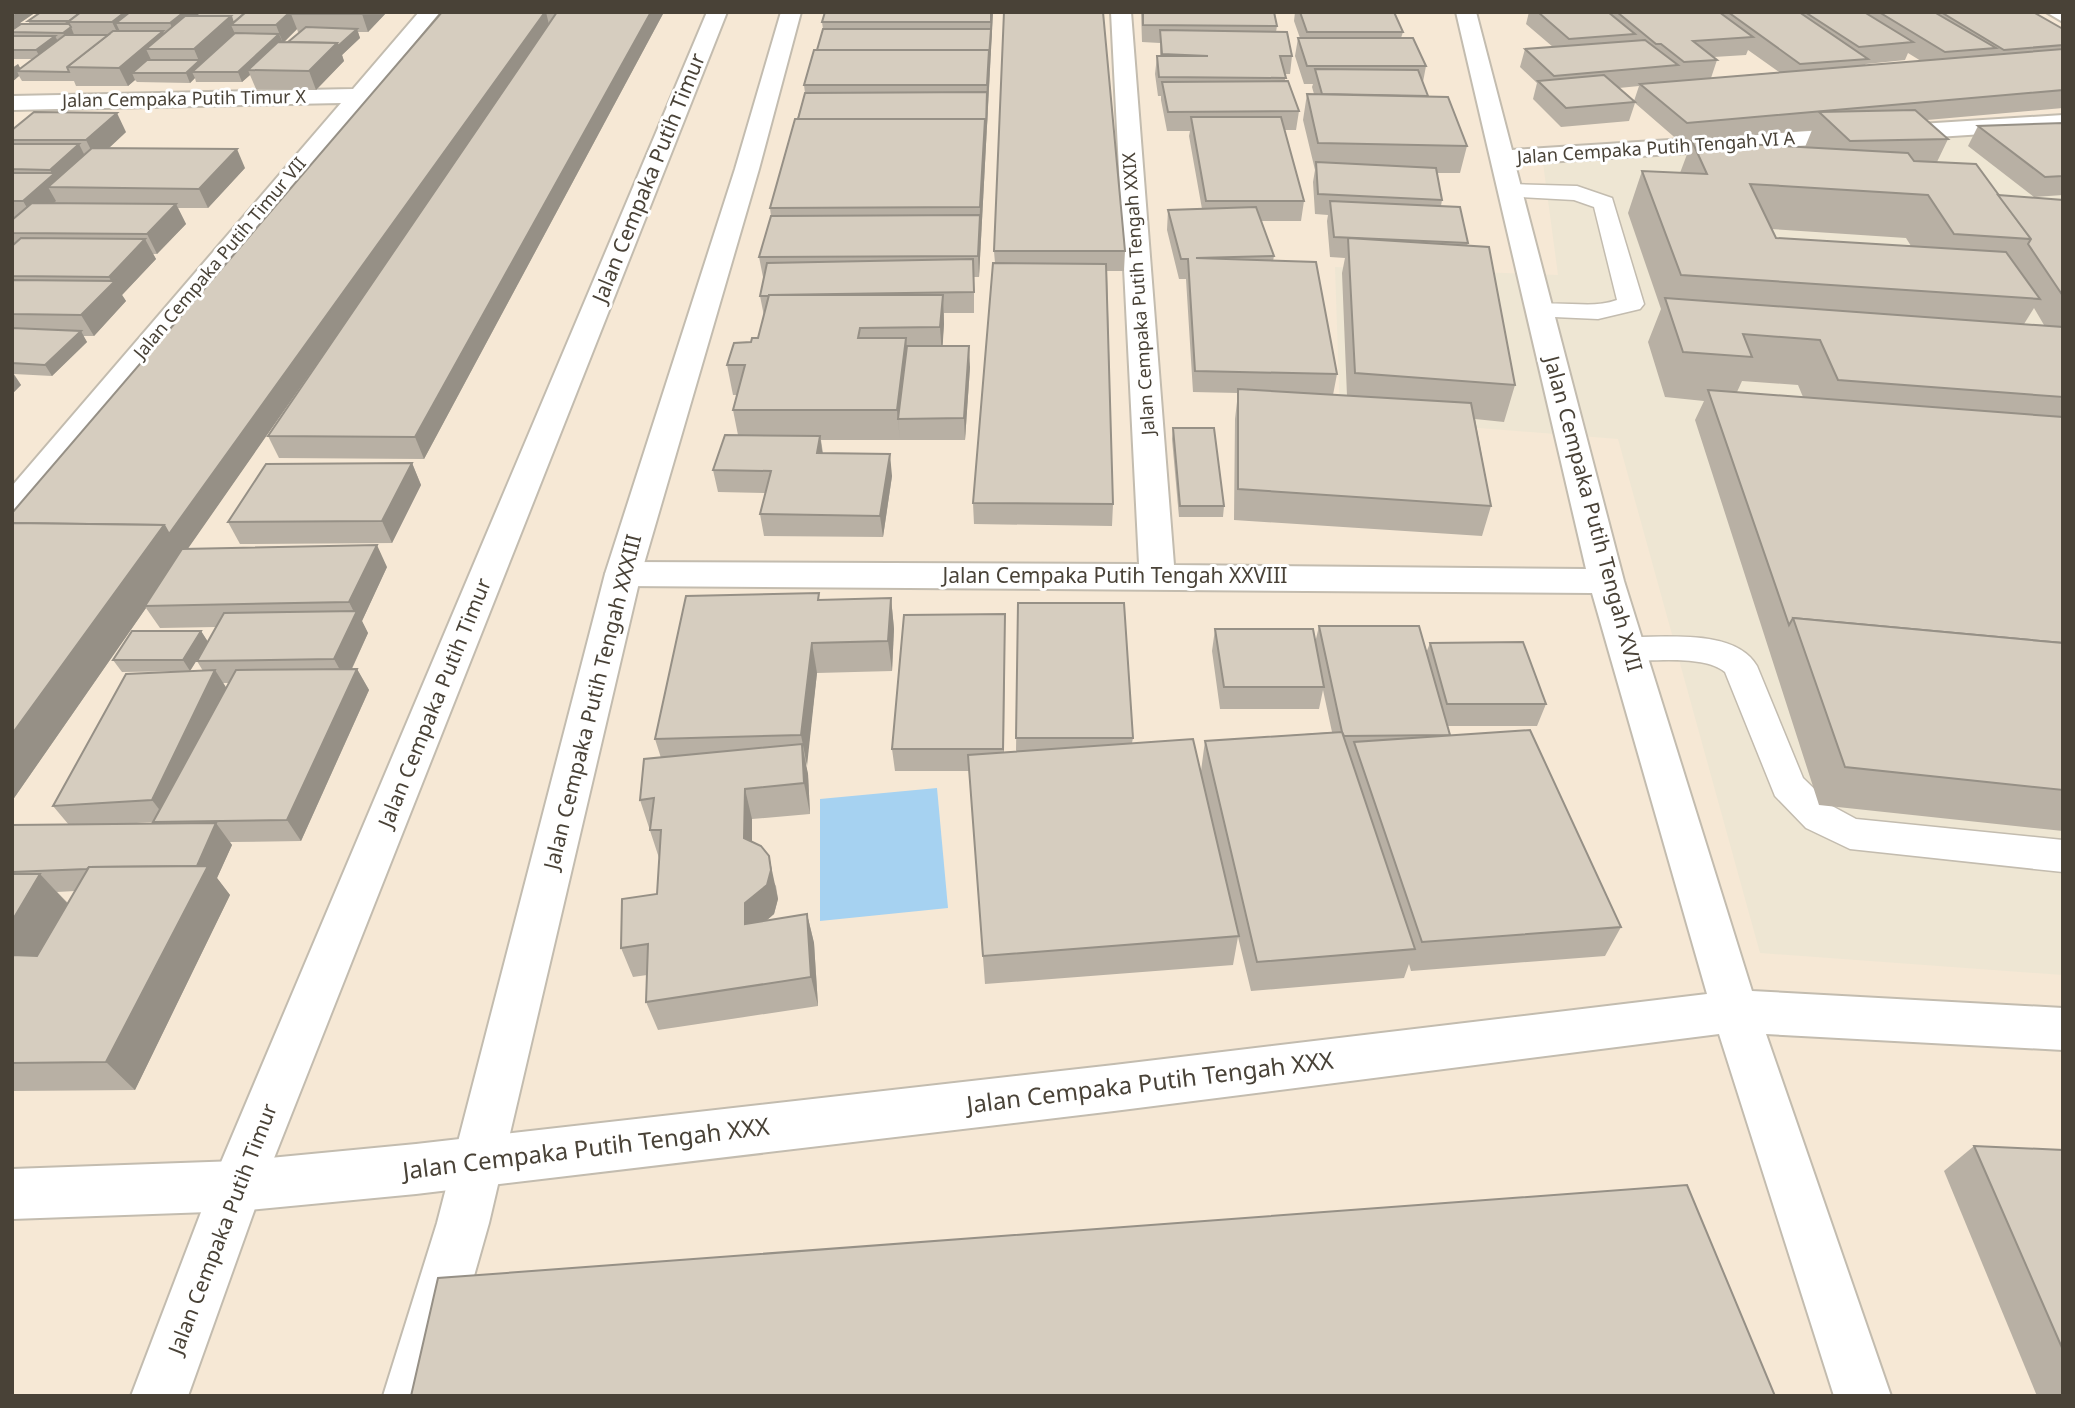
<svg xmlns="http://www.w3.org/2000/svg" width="2075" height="1408" font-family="'Noto Sans',sans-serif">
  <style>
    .commercial { fill: #f6e8d5 }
    .education { fill: #eee6d3 }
    .water { fill: #a6d2f1 }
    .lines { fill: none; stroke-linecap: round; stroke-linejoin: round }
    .service-casing { stroke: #c3bcaf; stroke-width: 3 }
    .minor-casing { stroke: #c3bcaf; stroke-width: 4 }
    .tertiary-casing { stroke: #c3bcaf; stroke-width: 4 }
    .service { fill: #fff; fill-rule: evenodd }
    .minor { fill: #fff; fill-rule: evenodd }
    .tertiary { fill: #fff; fill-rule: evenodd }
    .wall { fill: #b8b0a4; fill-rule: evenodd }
    .shaded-wall { fill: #969086 }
    .building { fill: #d6cdbf; stroke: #969086; stroke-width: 2 }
    .labels { text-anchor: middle; stroke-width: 6; stroke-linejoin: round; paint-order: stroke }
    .far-street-label { font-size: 18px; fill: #494237; stroke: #fff }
    .street-label { font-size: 21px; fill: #494237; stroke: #fff }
    .near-street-label { font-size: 24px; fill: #494237; stroke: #fff }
  </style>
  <rect width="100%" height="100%" fill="#f5f1e9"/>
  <rect class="commercial" x="12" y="12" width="2051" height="1384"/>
  <path class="education" d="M2063,127V975L1760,953L1618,439L1340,417L1335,267L1558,275L1543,163Z"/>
  <path class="water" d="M937,788L948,908L820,921V799Z"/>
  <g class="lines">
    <defs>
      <g id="service">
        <path d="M1511,184L1577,186L1612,198L1644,304L1640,309L1598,319L1532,316L1528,311L1532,306C1560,299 1590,310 1617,300L1594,207L1574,200L1503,196L1500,191L1503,186Z"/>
        <path d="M1627,637C1665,638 1735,628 1757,666L1803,778L1832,806L1856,819L2063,840V872L1850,849L1806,828L1775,796L1725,672C1705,655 1654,661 1627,661L1615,657L1610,649L1615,641Z"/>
      </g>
      <g id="minor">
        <path d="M419,12H440L24,514L12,517V486L341,103L12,110V96L353,89Z"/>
        <path d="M1111,12H1131L1174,565L1586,569L1456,12H1476L1512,150L2063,115V129L1515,164L1624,581L1752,991L2063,1008V1050L1766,1034L1891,1396H1834L1719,1034L1114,1111L416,1194L237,1211L12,1219V1169L237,1161L416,1144L1114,1065L1707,994L1592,593L623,586L611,582L605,574L611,566L623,562L1139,564Z"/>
        <path d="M2046,12H2063V22Z"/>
      </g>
      <g id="tertiary">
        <path d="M707,12H727L263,1186L188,1396H131L211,1186Z"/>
        <path d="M781,12H801L759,169L641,574L489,1223L440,1396H383L437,1223L605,574L735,169Z"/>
      </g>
    </defs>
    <use href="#service" class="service-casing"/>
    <use href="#minor" class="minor-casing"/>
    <use href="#tertiary" class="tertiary-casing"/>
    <use href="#service" class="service"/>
    <use href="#minor" class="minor"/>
    <use href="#tertiary" class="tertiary"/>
  </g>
  <g class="wall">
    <path d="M12,12H36L20,23L21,24H30L28,21L41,12H387L368,32H358L360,38L342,55L344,61L316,90L256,89L250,75L242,82H196L195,78L190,83L137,82L135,80L128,86H76L74,81H22L19,76L12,82L18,64L20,69L32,59H12ZM297,29L298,32H301L288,42H284Z"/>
    <path d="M442,12H664L424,459L279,458L268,436L354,310L187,549L387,567L362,621L368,633L352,669H357L369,690L301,841L230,842L232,845L217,878L230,895L135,1090L12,1091V825H69L53,806L203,671L197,661L200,655L190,671L122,672L113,660L201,631L208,642L216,627L160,628L146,608L12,801ZM223,683H229L226,688ZM154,822L155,824H119ZM75,891L68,903L57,892Z"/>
    <path d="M993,12L979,277H974V313H944V324L942,346L970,367L965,440H821L823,453L892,476L883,537L764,536L760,514L765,493L718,492L713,470L738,435L733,410L737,395H733L727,365L751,342L758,338L764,316L760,296L764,277H763L759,257L771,216L770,208L805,93L804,85L817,50L823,29L822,22Z"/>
    <path d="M1141,12H1274L1277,26L1276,32L1292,56L1290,74H1285V81L1299,111L1296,130H1284L1304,201L1301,221H1261L1274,256L1273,261L1337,374L1333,395L1347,396L1342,273L1345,258L1330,257L1327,221L1328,215L1315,214L1313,182L1315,170L1303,120L1307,94H1314L1312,87L1313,84H1304L1295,56L1298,38H1300L1294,21L1295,12H1394L1403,32L1401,38L1426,66L1423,82L1428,96L1467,146L1460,173H1437L1442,200L1441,206L1468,243L1467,246L1515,385L1504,422L1475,419L1491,506L1482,536L1234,520L1235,419L1238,393L1193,392L1186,279H1179L1167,230L1168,210L1202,209L1189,136L1190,131H1167L1161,100V96H1158L1155,74L1157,56H1160V43L1142,42Z"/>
    <path d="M1529,12H1608L1609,13L1610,12H2033L2063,29V108L1927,120L1948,139L1937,162L1998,195L2063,200V831L1819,805L1695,420L1704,401L1665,397L1648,342L1661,309L1628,213L1642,171L1680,173L1692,141L1805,147L1812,130L1680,142L1635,103L1629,121L1561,127L1533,99L1537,83L1520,67L1525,49L1553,47L1526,24ZM1748,50L1779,72L1711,78L1717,60L1714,57L1746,55ZM1908,53L1921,61L1865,65L1866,64L1905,60ZM1639,86L1634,101L1619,88ZM1771,229L1906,238L1911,246L1776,238ZM2034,308L2044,325L2024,324ZM1742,381L1798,385L1803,397L1737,392Z"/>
    <path d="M2063,123V195L2034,197L1968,146L1978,126Z"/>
    <path d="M12,130L126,132L109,148L245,168L208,208H178L186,224L157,254H153L156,259L122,295L126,301L94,336H83L87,342L52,376L14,374L21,385L12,394Z"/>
    <path d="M994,251H1125L1124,271H1107L1113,504L1112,526L974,524L973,503L995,263Z"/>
    <path d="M1173,428L1224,506L1223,517H1179L1172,439Z"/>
    <path d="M412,463L421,485L392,543L240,544L228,522Z"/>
    <path d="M891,598L894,629L892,671L817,673L806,766L808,774L810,814L752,819V842L776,886L778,899L774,914L766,921L807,914L814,943L818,1006L658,1030L646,1002L647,975L633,977L621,948L657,894L659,858L640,800L661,758L655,739L820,600Z"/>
    <path d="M1018,603L1133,738L1132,743L1201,771L1205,741L1332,732L1323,690L1319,709H1220L1212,651L1215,629L1315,643L1319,626L1426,653L1430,643L1546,704L1537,726H1447L1450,735L1621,927L1605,956L1411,971L1409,964L1404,978L1251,991L1238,937L1233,965L985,984L969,771H895L892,749L1005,636L1004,752L1016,751Z"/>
    <path d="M1974,1146L2063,1150V1396H2037L1944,1171Z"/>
  </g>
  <g class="shaded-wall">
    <path d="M18,12H36L20,23L22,28L12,32V22L14,21L12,16Z"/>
    <path d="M125,12H156L116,23L123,38L119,36L112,22Z"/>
    <path d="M184,12H212L178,41L170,23Z"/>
    <path d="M290,12H315L291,14L297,29L283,43L276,25Z"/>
    <path d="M364,12H387L368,32L362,14Z"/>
    <path d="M545,12H546L550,29L148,606H145L146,608L12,801V734L164,525Z"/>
    <path d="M651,12H664L424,459L415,437Z"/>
    <path d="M991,12H993L979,277L978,256L980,207Z"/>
    <path d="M231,16L234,25H231L236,36L192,72L195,78L190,83L186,73L199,61L194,49Z"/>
    <path d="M71,27L75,37L68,42L63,33Z"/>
    <path d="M357,29L360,38L342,55L344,61L316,90L309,71L337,43Z"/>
    <path d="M163,31L171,49H146L153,64L132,73L135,80L128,86L119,68Z"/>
    <path d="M279,34L283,43L248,70L250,75L242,82L238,72Z"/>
    <path d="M55,36L60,45L41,59L36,50Z"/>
    <path d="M18,64L22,71H17L19,76L12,82V68Z"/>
    <path d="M117,113L126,132L96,160L86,140Z"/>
    <path d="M79,144L89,164L48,187L56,201L35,221L23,201L53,175L50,170Z"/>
    <path d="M237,149L245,168L208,208L199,189Z"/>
    <path d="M176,204L186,224L157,254L147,234Z"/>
    <path d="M145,239L156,259L122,295L126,301L94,336L81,315L112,283L109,277Z"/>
    <path d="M943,295L944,324L942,357L940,327Z"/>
    <path d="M81,331L87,342L52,376L45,365Z"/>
    <path d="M906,338L908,367L898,419L900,440L897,410Z"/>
    <path d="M969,346L970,367L965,440L964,418Z"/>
    <path d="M12,372L21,385L12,394Z"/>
    <path d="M820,436L823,457L817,453Z"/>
    <path d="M890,454L892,476L883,537L880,516Z"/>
    <path d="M412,463L421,485L392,543L382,521Z"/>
    <path d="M377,545L387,567L362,621L368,633L346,681L334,659L355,614L349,602Z"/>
    <path d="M891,598L894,629L892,671L888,641Z"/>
    <path d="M1005,614V636L1003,770V749Z"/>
    <path d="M201,631L208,642L190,671L183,660Z"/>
    <path d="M812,643L817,673L807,766L801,735Z"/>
    <path d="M357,669L369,690L301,841L287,820Z"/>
    <path d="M215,670L229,692L168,821L152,800Z"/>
    <path d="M802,744L808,774L810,814L804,783Z"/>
    <path d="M745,789L752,819V868L744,838Z"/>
    <path d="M216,823L232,845L217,878L230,895L135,1090L106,1062Z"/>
    <path d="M769,856L778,899L774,914L753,932L745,924V903Z"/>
    <path d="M40,874L68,904L22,984L12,975V921Z"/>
    <path d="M807,914L814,943L818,1006L811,977Z"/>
  </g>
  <g class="building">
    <path d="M41,12H81L69,21H28Z"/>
    <path d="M81,12H125L112,22H68Z"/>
    <path d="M130,12H184L170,23H116Z"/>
    <path d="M200,12H246L233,23L231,16H195Z"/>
    <path d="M246,12H290L276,25H231Z"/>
    <path d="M293,12H364L362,14H291Z"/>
    <path d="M442,12H545L169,534L164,525L12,523V513Z"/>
    <path d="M557,12H651L415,437L268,436Z"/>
    <path d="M825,12H991V22H822Z"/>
    <path d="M1004,12H1103L1125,251H994Z"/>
    <path d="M1143,12H1274L1277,26L1143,25Z"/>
    <path d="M1300,12H1394L1403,32H1307Z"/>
    <path d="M1538,12H1608L1635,34L1569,39Z"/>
    <path d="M1617,12H1719L1753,37L1693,41L1717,60L1684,62L1661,44H1656Z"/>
    <path d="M1728,12H1799L1868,59L1800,64Z"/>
    <path d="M1805,12H1864L1913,42L1859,47Z"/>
    <path d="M1879,12H1934L1996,48L1945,52Z"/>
    <path d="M1941,12H2033L2063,29V45L2004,50Z"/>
    <path d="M185,16H231L194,49H146Z"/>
    <path d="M21,24H69L71,27L63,33L12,32V30Z"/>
    <path d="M306,27L357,29L338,46L337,43L288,42Z"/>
    <path d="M823,29H991L989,57V50H817Z"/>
    <path d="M1160,30L1287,32L1292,56H1280L1286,78L1159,77L1157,56H1208L1162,54Z"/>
    <path d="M113,31H163L119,68L67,67Z"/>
    <path d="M235,33L279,34L238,72H192Z"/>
    <path d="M65,35H108L67,67L69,72L17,71Z"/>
    <path d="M12,36H55L36,50H12Z"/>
    <path d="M1298,38H1413L1426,66H1307Z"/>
    <path d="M1645,40L1678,65L1554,76L1525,49Z"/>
    <path d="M278,42L337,43L309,71L248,70Z"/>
    <path d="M2063,49V90L1687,123L1640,84Z"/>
    <path d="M814,50H989L987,85H804Z"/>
    <path d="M147,60H200L186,73H132Z"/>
    <path d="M1315,69L1418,70L1428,96L1322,94Z"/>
    <path d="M1604,75L1635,102L1566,108L1538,81Z"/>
    <path d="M1288,81L1299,111L1168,112L1162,82Z"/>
    <path d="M987,92L986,127L985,119H798L805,93Z"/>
    <path d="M1307,94L1448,97L1467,146L1318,143Z"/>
    <path d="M1915,110L1948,139L1850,141L1819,112Z"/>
    <path d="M34,112L117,113L86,140H12V130Z"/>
    <path d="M1191,117H1281L1304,201H1206Z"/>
    <path d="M795,119H985L980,207L770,208Z"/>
    <path d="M2063,123V176L2045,177L1978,126Z"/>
    <path d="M1692,141L1908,153L1914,161L1976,164L2031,239L1954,234L1928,195L1750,184L1776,238L2006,252L2040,299L1681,275L1642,171L1707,174Z"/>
    <path d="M12,144H79L50,170L12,169Z"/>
    <path d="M92,148L237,149L199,189L48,187Z"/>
    <path d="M1316,162L1436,168L1442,200L1318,194Z"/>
    <path d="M12,173H55L23,201H12Z"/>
    <path d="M1998,195L2063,200V296L2028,244L2031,239Z"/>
    <path d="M1330,201L1460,207L1468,243L1334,237Z"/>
    <path d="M32,203L176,204L147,234L12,233V220Z"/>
    <path d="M1256,207L1274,256L1196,258L1316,262L1337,374L1195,371L1188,259H1181L1168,210Z"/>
    <path d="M980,215L978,256L759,257L771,216Z"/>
    <path d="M21,238L145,239L109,277L12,276V246Z"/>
    <path d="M1348,238L1489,247L1515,385L1355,373Z"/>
    <path d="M973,259L974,292L769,295V296H760L767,263Z"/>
    <path d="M993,263L1106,264L1113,504L973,503Z"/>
    <path d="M12,280L115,281L81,315L12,314Z"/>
    <path d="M769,295H943L940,327L860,328L858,338H906L897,410H733L745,365H727L734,343L751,342L752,338H758Z"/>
    <path d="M1665,298L2063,327V397L1838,380L1820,340L1743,334L1752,357L1683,352Z"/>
    <path d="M12,328L81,331L45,365L12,363Z"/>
    <path d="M907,346H969L964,418L898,419Z"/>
    <path d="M1238,389L1471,403L1491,506L1238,489Z"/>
    <path d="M1708,390L2063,417V643L1793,618L1789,625Z"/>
    <path d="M1173,428H1214L1224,506H1180Z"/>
    <path d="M725,435L820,436L817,453L890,454L880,516L760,514L771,471L713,470Z"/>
    <path d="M412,463L382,521L228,522L266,464Z"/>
    <path d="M12,523L164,525L12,734Z"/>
    <path d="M377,545L349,602L145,606L182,549Z"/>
    <path d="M819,593L818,600L891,598L888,641L812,643L801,735L655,739L686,596Z"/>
    <path d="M1018,603H1124L1133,738H1016Z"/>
    <path d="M357,611L334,659L197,661L224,613Z"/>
    <path d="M1005,614L1003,749H892L904,615Z"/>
    <path d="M1793,618L2063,643V790L1845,767Z"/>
    <path d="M1319,626H1419L1450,735L1344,736L1342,732Z"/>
    <path d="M1215,629H1313L1324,687H1224Z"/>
    <path d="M132,631H201L183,660H113Z"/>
    <path d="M1523,642L1546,704H1447L1430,643Z"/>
    <path d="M357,669L287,820L153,822L236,670Z"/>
    <path d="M215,670L152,800L53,806L126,674Z"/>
    <path d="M1530,730L1621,927L1422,942L1354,742Z"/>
    <path d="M1342,732L1415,949L1257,962L1205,741Z"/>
    <path d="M1193,739L1239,936L983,956L968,755Z"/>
    <path d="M802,744L804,783L745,789L744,838L761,846L769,856L771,870L767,885L745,903V924L807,914L811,977L646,1002L648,944L621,948L622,899L657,894L661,830H650L654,798L640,800L644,759Z"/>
    <path d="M216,823L197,866L89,867L87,869L12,872V825Z"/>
    <path d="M208,866L106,1062L12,1063V955L37,956L89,867Z"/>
    <path d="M12,874H40L12,921Z"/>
    <path d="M1974,1146L2063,1150V1350Z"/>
    <path d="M1687,1185L1775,1396H411L438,1278Z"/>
  </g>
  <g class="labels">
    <g class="far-street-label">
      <text transform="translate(184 99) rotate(-1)" y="6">Jalan Cempaka Putih Timur X</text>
      <text transform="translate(1656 148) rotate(-4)" y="6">Jalan Cempaka Putih Tengah VI A</text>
      <text transform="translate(220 258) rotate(-50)" y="6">Jalan Cempaka Putih Timur VII</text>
      <text transform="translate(1139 294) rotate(-94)" y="6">Jalan Cempaka Putih Tengah XXIX</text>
    </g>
    <g class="street-label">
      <text transform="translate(649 178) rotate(-68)" y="7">Jalan Cempaka Putih Timur</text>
      <text transform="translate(1593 514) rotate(75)" y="7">Jalan Cempaka Putih Tengah XVII</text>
      <text x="1115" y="583">Jalan Cempaka Putih Tengah XXVIII</text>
      <text transform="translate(593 702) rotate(-76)" y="7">Jalan Cempaka Putih Tengah XXXIII</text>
      <text transform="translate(435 703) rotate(-68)" y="7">Jalan Cempaka Putih Timur</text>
      <text transform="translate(223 1229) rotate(-69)" y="7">Jalan Cempaka Putih Timur</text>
    </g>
    <g class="near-street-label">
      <text transform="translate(1150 1083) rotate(-7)" y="8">Jalan Cempaka Putih Tengah XXX</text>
      <text transform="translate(586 1149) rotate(-7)" y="8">Jalan Cempaka Putih Tengah XXX</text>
    </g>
  </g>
  <rect width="2075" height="1408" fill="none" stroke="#494237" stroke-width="28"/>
</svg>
